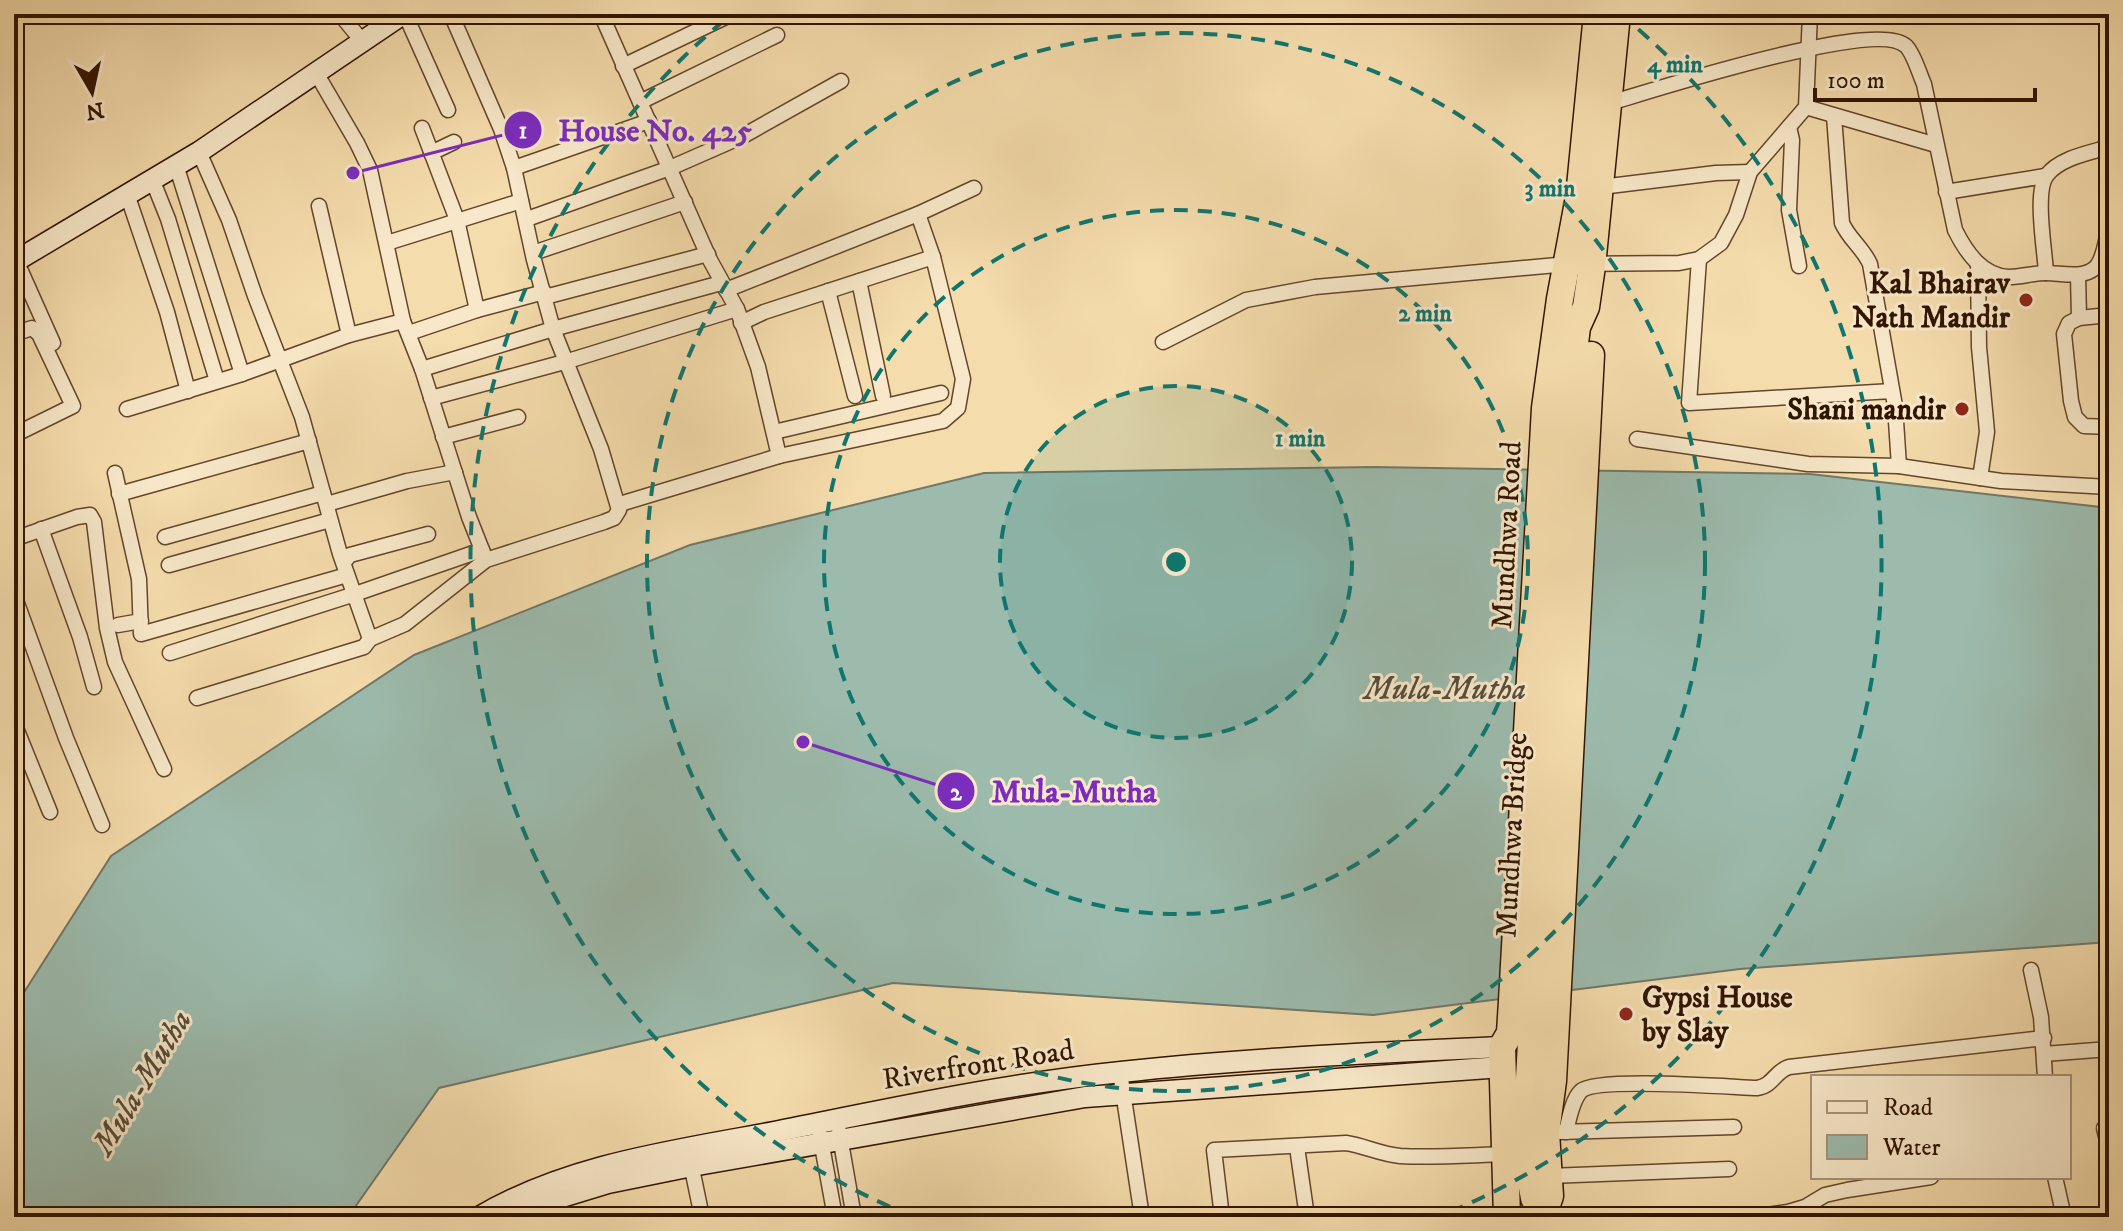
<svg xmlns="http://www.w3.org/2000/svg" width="2123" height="1231" font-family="'IM FELL DW Pica',serif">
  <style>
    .water { fill: #9cbbad; stroke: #717868; stroke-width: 2 }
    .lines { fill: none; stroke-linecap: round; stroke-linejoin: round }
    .street-casing { stroke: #62462b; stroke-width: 17 }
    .secondary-casing { stroke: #311400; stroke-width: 23 }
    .highway-casing { stroke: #311400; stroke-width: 29 }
    .street { stroke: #f8e8c9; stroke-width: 14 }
    .secondary { stroke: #f8e8c9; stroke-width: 20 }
    .highway { stroke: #f5dcac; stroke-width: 26 }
    .ring { fill: none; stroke: #0f766e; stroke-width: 4; stroke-dasharray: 14 10 }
    .poi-dot { fill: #8f2418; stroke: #f8e8c9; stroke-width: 3 }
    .labels { text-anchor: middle; stroke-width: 6; stroke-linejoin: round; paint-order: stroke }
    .poi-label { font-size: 30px; font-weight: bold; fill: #311400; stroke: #f8e8c9; text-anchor: end }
    .street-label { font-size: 30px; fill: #311400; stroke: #f8e8c9 }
    .water-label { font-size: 32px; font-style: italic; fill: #564e3d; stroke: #f8e8c9 }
    .centre { fill: #0f766e; stroke: #f8e8c9; stroke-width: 4 }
    .ring-label { font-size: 24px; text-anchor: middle; font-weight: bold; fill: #0f766e; stroke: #f8e8c9; stroke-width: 6; stroke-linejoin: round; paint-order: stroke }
    .leader { fill: none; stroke: #7b2cbf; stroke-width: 3 }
    .callout-dot { fill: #7b2cbf; stroke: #f8e8c9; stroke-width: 3 }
    .mark-label { font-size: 24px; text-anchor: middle; font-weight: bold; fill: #fff }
    .callout-label { font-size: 32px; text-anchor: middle; font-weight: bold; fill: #7b2cbf; stroke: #f8e8c9; stroke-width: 6; stroke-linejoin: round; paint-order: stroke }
  </style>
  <rect width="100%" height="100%" fill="#f5dcac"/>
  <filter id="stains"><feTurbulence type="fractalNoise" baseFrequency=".0025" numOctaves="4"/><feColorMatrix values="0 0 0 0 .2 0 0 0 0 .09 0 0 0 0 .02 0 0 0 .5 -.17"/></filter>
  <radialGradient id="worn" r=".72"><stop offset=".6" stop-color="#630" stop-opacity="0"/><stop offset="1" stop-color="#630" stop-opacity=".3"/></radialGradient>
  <path class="water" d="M1374,467L1810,474L2109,508V942L1740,969L1373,1015L893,983L439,1088L348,1217H14V1008L111,856L414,655L690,545L984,473Z"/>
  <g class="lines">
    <defs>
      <g id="street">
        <path d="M340,14L362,41"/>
        <path d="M405,14L448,110"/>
        <path d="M601,14L710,260L737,309L758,367L779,456"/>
        <path d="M623,66L732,14"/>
        <path d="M315,71L357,143L370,170L403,321L422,369L469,517L486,560"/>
        <path d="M640,102L777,35"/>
        <path d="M1610,103C1654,90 1877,18 1906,46C1914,54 1919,73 1924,84L1955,230C1966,252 1982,276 2009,277C2021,277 2034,273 2046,273C2061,273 2082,279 2095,268C2104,260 2106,239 2109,227"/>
        <path d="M1806,107L1936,145"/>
        <path d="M1834,116L1842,223C1849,239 1863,248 1870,264L1895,406L1899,466"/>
        <path d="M1789,127L1792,140L1789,210L1799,266"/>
        <path d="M422,128L457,220L477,310"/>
        <path d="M431,153L454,142"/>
        <path d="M176,165L242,374"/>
        <path d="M514,168L649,121"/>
        <path d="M152,179L168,219L217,381"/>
        <path d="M1601,187L1716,173L1750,172"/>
        <path d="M1946,192L2045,176"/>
        <path d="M127,194L167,312L188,391"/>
        <path d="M319,206L349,335"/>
        <path d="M527,219L670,168L743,136L841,81"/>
        <path d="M14,242L16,260L53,343"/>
        <path d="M387,243L521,201"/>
        <path d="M533,253L685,202"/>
        <path d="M1699,259L1689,403L1892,391"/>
        <path d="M1978,264L1979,347L1987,432L1980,478"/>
        <path d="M2046,273C2045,251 2034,191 2047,175C2060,158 2089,153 2109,147"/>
        <path d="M2078,275L2079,318"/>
        <path d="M859,281L883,396"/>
        <path d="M726,290L918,214L974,188"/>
        <path d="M828,291L855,396"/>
        <path d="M545,297L708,254"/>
        <path d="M2109,315L2079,318L2069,323L2064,334L2071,401L2075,417L2084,426L2109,427"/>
        <path d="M741,323L764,312L933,257"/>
        <path d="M409,333L477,310L544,292"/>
        <path d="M14,334L32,328L39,334L73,406L14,435"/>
        <path d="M1163,342L1246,300L1315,287L1568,264L1679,263L1699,259L1721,243L1736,215L1750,172L1806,107L1810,14"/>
        <path d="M422,369L553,329L721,283"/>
        <path d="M431,398L568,361L737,309"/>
        <path d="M127,409L242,374L349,335L403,321"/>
        <path d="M774,432L941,393"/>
        <path d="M443,437L518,417"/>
        <path d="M1637,439L1808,464L1899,466L2001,481L2109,487"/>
        <path d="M115,473L139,579L141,634L347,575"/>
        <path d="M119,494L309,441"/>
        <path d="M327,504L407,481L455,472"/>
        <path d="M620,504L779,456L943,421L958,408L963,379L933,257L918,214"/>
        <path d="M41,529L80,637L94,687"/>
        <path d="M165,537L323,493"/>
        <path d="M14,539L77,517L90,515L94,522L107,628L115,662L164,769"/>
        <path d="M344,562L350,555L428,534"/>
        <path d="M169,565L330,520"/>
        <path d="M14,595L66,738L102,825"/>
        <path d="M118,625L141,621"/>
        <path d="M370,639L405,624L486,560L604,522L614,518L619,510L601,449L553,329L534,260L514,168L501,129L451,14"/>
        <path d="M170,653L355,594L482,550"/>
        <path d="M197,698L364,647L370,639L340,554L302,417L255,296L229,220L199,152"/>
        <path d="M14,723L50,812"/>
        <path d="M2031,970L2041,1017L2045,1077"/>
        <path d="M2044,1054L2109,1049"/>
        <path d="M1120,1072L1142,1217"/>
        <path d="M2109,1127L2104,1128L2109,1149"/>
        <path d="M839,1131L854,1217"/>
        <path d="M1559,1132L1734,1127"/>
        <path d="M1566,1132C1569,1119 1572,1100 1581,1091C1596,1077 1729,1087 1757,1088C1773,1086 1775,1071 1789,1067L2044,1038"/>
        <path d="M820,1135L835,1217"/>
        <path d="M1297,1147L1307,1217"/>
        <path d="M690,1159L702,1217"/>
        <path d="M1549,1176L1729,1169"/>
        <path d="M2055,1177L2064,1217"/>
        <path d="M1222,1217L1214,1150L1346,1143C1365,1146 1380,1154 1400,1156C1435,1158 1471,1155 1506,1154"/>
        <path d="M1753,1217L1788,1212L1805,1207L1825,1195L1847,1190L1931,1177"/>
      </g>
      <g id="secondary">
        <path d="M14,262L199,152L403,14"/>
        <path d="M479,1217C569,1164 674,1151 774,1132C889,1109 1004,1084 1121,1072C1247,1058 1375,1053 1502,1047"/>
        <path d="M517,1217L562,1197L608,1183L692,1166L1085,1097L1502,1067"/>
      </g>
      <g id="highway">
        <path d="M1544,1213L1550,1196L1546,1132L1553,1081L1591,355"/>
        <path d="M1507,1217L1502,1047L1510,1033L1512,1001L1545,408L1560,299L1579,197L1597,14"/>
        <path d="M1543,1217L1534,1198L1525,1149L1567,409L1577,327L1586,307L1592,266L1617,14"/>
      </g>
    </defs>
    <use href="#street" class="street-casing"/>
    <use href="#secondary" class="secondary-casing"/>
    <use href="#highway" class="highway-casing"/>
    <use href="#street" class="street"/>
    <use href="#secondary" class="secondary"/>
    <use href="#highway" class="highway"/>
  </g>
  <circle cx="1176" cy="562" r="176" fill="#0f766e" fill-opacity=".12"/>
  <g class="ring">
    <circle cx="1176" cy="562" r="176"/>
    <circle cx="1176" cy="562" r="352"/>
    <circle cx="1176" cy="562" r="529"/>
    <path d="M912 1216A705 705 0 0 1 732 14M1620 14A705 705 0 0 1 1440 1216"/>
  </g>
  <g class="poi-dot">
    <circle cx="2026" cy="300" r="8"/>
    <circle cx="1962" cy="409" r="8"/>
    <circle cx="1626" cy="1014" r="8"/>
  </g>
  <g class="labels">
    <g class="poi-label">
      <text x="2010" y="293">Kal Bhairav<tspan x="2010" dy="34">Nath Mandir</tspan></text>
      <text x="1946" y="419">Shani mandir</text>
      <text x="1642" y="1007" text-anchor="start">Gypsi House<tspan x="1642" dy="34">by Slay</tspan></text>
    </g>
    <g class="street-label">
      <text transform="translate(1506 535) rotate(-87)" y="10">Mundhwa Road</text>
      <text transform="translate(1511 835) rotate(-87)" y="10">Mundhwa Bridge</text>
      <text transform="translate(978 1064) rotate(-9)" y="10">Riverfront Road</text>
    </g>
    <g class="water-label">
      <text x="1445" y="699">Mula-Mutha</text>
      <text transform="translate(141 1082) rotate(-59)" y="11">Mula-Mutha</text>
    </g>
  </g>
  <circle cx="1176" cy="562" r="12" class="centre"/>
  <g class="ring-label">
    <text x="1675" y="72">4 min</text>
    <text x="1550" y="196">3 min</text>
    <text x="1425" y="321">2 min</text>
    <text x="1300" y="446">1 min</text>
  </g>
  <path class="leader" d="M353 173L523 130M803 742L956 791"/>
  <g class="callout-dot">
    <circle cx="353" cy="173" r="8"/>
    <circle cx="803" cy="742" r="8"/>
    <circle cx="523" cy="130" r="20"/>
    <circle cx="956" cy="791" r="20"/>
  </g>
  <g class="mark-label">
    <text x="523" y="138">1</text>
    <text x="956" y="800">2</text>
  </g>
  <g class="callout-label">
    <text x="655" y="141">House No. 425</text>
    <text x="1074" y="802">Mula-Mutha</text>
  </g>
  <rect width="2123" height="1231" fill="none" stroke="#f5dcac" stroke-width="48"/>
  <rect x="16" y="16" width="2091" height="1199" fill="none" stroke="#311400" stroke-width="4"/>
  <rect x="24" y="24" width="2075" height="1183" fill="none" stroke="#311400" stroke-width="2"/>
  <rect x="1811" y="1075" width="260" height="104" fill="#f8e8c9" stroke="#a89379" stroke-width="2"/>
  <rect x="1827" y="1101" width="40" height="12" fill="#f8e8c9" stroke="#a89379" stroke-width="2"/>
  <text x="1883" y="1115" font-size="24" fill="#311400">Road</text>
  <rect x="1827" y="1135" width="40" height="24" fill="#9cbbad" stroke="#a89379" stroke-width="2"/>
  <text x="1883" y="1155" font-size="24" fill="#311400">Water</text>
  <g transform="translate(92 92) rotate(171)" stroke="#f8e8c9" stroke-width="6" paint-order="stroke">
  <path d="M0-6L14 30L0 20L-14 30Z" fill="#311400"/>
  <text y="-12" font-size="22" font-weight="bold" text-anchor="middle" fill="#311400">N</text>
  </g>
  <path d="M1815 88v12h220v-12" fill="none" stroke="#311400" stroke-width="4"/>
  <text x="1827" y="88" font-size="24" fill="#311400" stroke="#f8e8c9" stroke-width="6" paint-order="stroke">100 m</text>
  <rect width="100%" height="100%" filter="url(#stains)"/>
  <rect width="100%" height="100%" fill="url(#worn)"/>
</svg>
